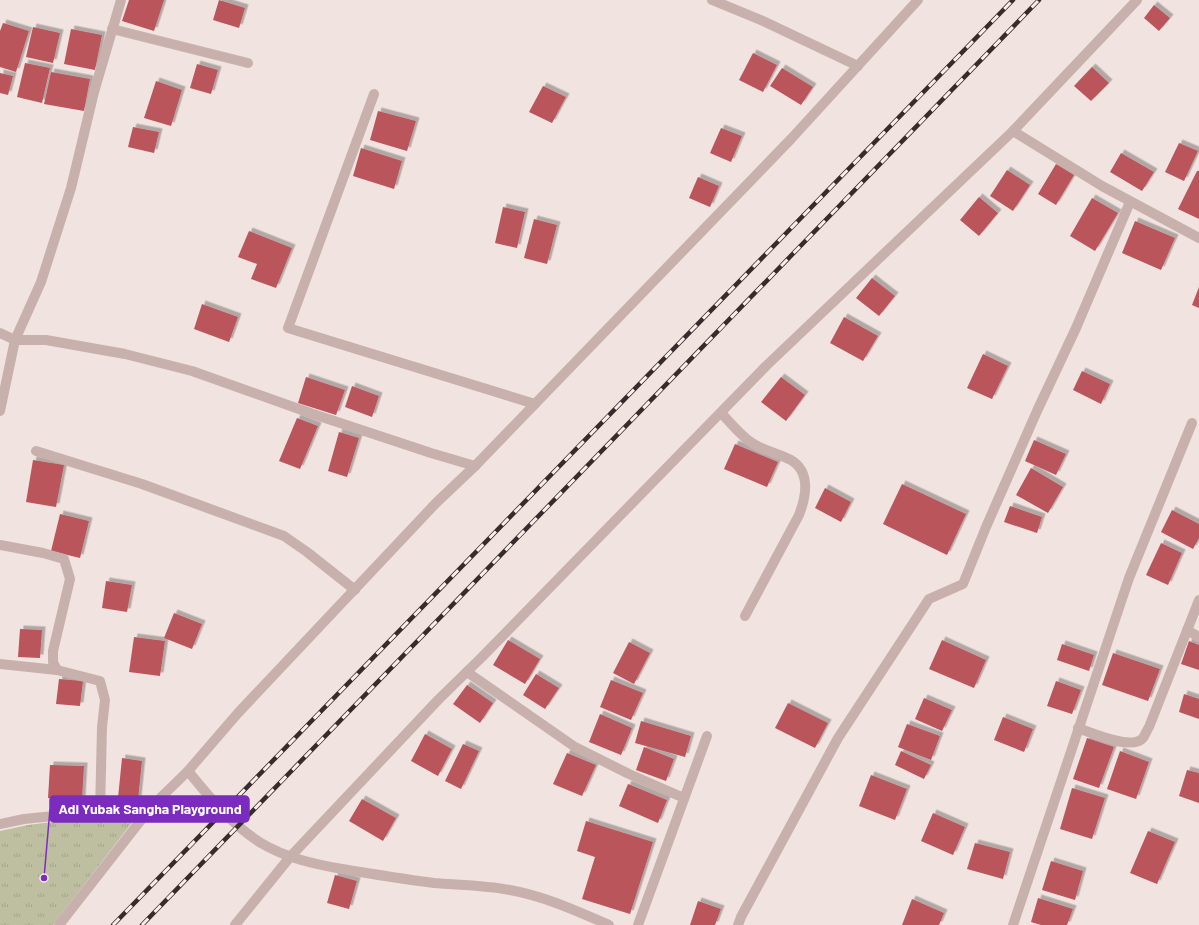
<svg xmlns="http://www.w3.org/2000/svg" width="1199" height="925" font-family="Barlow,sans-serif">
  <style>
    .grass { fill: url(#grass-tufts) }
    .building { fill: #ba555b; filter: url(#shadow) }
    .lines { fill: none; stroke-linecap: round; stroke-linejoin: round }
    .minor { stroke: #c8b1ad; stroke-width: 10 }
    .rail-casing { stroke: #372b2b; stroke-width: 4.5 }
    .rail { stroke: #f9efec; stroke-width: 3; stroke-dasharray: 9; stroke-linecap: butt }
    .leader { fill: none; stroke: #7b2cbf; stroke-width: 1.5 }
    .callout-dot { fill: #7b2cbf; stroke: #f9efec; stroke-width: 1.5 }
    .callout { fill: #7b2cbf; stroke: #7b2cbf; stroke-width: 1.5 }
    .callout-label { font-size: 14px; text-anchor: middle; font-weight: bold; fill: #fff }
  </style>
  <defs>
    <pattern id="grass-tufts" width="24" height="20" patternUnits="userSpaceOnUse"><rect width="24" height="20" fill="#bebfa1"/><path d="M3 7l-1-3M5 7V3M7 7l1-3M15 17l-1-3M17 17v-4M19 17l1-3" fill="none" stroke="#a4a48b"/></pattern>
    <filter id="shadow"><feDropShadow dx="3.5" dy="-3.5" stdDeviation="0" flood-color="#0004"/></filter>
  </defs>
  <rect width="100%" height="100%" fill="#f1e4e0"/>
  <path class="grass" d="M141,811L53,925H0V831L28,825Z"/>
  <g class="building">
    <path d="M129,0H164L154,31L122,21Z"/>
    <path d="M219,0L245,8L239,28L213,20Z"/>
    <path d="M1154,5L1170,18L1159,31L1144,18Z"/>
    <path d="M3,23L29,31L16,72L0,67V31Z"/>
    <path d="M33,27L60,33L53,63L26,57Z"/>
    <path d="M71,29L102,35L95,70L64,64Z"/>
    <path d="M753,53L777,65L763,92L739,80Z"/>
    <path d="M25,63L50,68L42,103L17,97Z"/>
    <path d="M197,64L218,70L211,94L190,88Z"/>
    <path d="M1092,67L1109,83L1091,101L1074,86Z"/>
    <path d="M782,68L813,87L801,105L770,86Z"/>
    <path d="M51,72L90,79L84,111L44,104Z"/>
    <path d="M0,73L13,76L8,95L0,93Z"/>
    <path d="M156,81L182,90L171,126L144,118Z"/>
    <path d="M543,86L566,97L552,123L529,112Z"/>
    <path d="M378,111L416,121L407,151L370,140Z"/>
    <path d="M133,127L159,132L154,153L128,147Z"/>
    <path d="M721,128L742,136L731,162L710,153Z"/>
    <path d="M1179,143L1198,151L1184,181L1165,172Z"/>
    <path d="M361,148L402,161L394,189L353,176Z"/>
    <path d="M1121,153L1154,172L1142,191L1110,172Z"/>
    <path d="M1056,164L1074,175L1056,205L1038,194Z"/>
    <path d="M1007,170L1030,185L1013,211L990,196Z"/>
    <path d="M1197,171H1199V219L1178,209Z"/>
    <path d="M698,177L719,186L710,207L689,198Z"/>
    <path d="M979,197L998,213L979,236L960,220Z"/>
    <path d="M1092,198L1118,213L1095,251L1070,236Z"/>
    <path d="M503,207L525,212L517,248L495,243Z"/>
    <path d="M534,219L557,225L547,264L524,258Z"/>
    <path d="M1135,221L1175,238L1161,270L1122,253Z"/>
    <path d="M249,231L292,248L276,288L251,279L257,264L238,257Z"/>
    <path d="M872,278L895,296L879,316L856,298Z"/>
    <path d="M1199,287V308L1192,305Z"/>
    <path d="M202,304L238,317L229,342L194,329Z"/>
    <path d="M844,317L878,336L863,361L830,343Z"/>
    <path d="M983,354L1008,366L992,399L967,388Z"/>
    <path d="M1082,371L1110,384L1101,404L1073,390Z"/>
    <path d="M306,377L345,390L336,415L298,403Z"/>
    <path d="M781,377L805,395L786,421L761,402Z"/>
    <path d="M352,386L379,396L372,417L345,407Z"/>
    <path d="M297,418L318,426L300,469L279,461Z"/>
    <path d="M339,432L359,438L347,477L328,471Z"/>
    <path d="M1034,440L1066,454L1056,475L1025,461Z"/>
    <path d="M735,444L778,462L767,487L724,469Z"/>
    <path d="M33,460L64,465L56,507L26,502Z"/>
    <path d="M1031,468L1063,487L1048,513L1016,495Z"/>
    <path d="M902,484L966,514L947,555L883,524Z"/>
    <path d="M825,488L851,502L841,522L815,508Z"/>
    <path d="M1010,506L1042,517L1037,533L1004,522Z"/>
    <path d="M1172,510L1199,524V538L1193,549L1161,532Z"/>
    <path d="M60,514L89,521L80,558L51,551Z"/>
    <path d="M1161,543L1182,553L1168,585L1146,575Z"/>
    <path d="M106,581L132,585L127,612L102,608Z"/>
    <path d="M174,613L202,624L192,649L164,638Z"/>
    <path d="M20,629L42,630L40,658L18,657Z"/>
    <path d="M134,637L165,641L160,676L129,672Z"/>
    <path d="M508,640L540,659L525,684L493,665Z"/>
    <path d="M942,640L986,660L974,688L929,669Z"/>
    <path d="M1189,641L1199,645V670L1181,664Z"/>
    <path d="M629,642L650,653L634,684L613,673Z"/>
    <path d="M1062,644L1094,655L1089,671L1057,660Z"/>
    <path d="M1113,653L1160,669L1148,701L1102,685Z"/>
    <path d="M536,674L559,688L545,709L523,695Z"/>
    <path d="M59,679L83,681L80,706L56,704Z"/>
    <path d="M611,680L643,693L631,720L600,707Z"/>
    <path d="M1056,681L1081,690L1072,714L1047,706Z"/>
    <path d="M467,685L493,703L480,723L453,704Z"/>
    <path d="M1184,694L1199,699V719L1179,712Z"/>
    <path d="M924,698L952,710L942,731L915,719Z"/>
    <path d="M788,703L828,723L815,748L775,728Z"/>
    <path d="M600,714L632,728L621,755L589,742Z"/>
    <path d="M1003,717L1033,729L1024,752L994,740Z"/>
    <path d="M641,721L691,736L685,757L635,743Z"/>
    <path d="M907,724L940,736L931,760L898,747Z"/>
    <path d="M425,734L452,749L438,776L411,761Z"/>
    <path d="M1087,738L1114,747L1099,788L1073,779Z"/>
    <path d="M463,744L479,751L461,789L445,781Z"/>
    <path d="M644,747L674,759L666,781L636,770Z"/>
    <path d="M901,751L931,765L924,779L895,765Z"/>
    <path d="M1120,751L1149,762L1136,799L1107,789Z"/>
    <path d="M567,753L596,765L582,796L553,784Z"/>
    <path d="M122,758L142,761L138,800L118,798Z"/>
    <path d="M50,765L84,766L82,800L48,798Z"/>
    <path d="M1187,770L1199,773V803L1179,796Z"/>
    <path d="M871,775L907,789L895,820L859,806Z"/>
    <path d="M628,784L667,800L658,823L619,806Z"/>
    <path d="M1072,788L1105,798L1092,839L1060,829Z"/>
    <path d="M362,799L396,818L383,841L349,821Z"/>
    <path d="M933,813L965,827L953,855L921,841Z"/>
    <path d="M586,821L653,842L630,914L582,899L595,857L577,851Z"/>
    <path d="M1148,831L1175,842L1157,884L1130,873Z"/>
    <path d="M975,843L1010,852L1003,879L967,869Z"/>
    <path d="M1051,861L1083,871L1075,900L1042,890Z"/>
    <path d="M335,875L357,881L349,909L327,903Z"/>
    <path d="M1038,898L1073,909L1067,925H1041L1031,922Z"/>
    <path d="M912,899L944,913L939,925H902Z"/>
    <path d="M698,901L721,909L715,925H690Z"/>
  </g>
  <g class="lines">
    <g class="minor">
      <path d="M712,0L763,21L858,66"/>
      <path d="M112,29L248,63"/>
      <path d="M374,94L288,328L535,404"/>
      <path d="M1013,131L1102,186L1199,238"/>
      <path d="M0,333L15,340H46L125,354L192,371L313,414L431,453L475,466"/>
      <path d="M0,411L15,340L41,282L71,188L94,92L121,0"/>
      <path d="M721,413C731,423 740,435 752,443C764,451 778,453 791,460C811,472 806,497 799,515L745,616"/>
      <path d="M36,451L142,484L284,536L307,552L355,590"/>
      <path d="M0,545L43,553L64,559L70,579L53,651V662L57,670L100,681L105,700L102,727L100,811"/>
      <path d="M1187,630L1199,637"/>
      <path d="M0,664L57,670"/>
      <path d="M467,672L575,747L629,774L684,798"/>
      <path d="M1078,728C1092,733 1132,751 1143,738C1145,735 1147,730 1149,727L1199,600"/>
      <path d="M188,771C210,798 231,824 261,843C286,858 314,864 342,869C372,874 403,879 434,883C459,885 485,885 510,890C544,896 577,911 609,925"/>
      <path d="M0,824L24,819L152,806"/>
      <path d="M59,925L152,806L188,771L238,713L436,503L475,466L791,139L918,0"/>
      <path d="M235,925L290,857L438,700L482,657L766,366L1013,131L1137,0"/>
      <path d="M638,925L707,736"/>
      <path d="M738,925L741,917L838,738L929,599L963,584L986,527L1037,411L1076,328L1130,202"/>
      <path d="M1013,925L1129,578L1192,423"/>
    </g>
    <defs>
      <g id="rail">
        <path d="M113,925L1013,0"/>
        <path d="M142,925L1039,0"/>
      </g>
    </defs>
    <use href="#rail" class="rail-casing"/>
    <use href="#rail" class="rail"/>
  </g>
  <path class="leader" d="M44 878L50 809"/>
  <circle class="callout-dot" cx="44" cy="878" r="4"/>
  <rect class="callout" x="50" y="796" width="199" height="26" rx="4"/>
  <g class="callout-label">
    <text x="150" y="814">Adi Yubak Sangha Playground</text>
  </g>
</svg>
